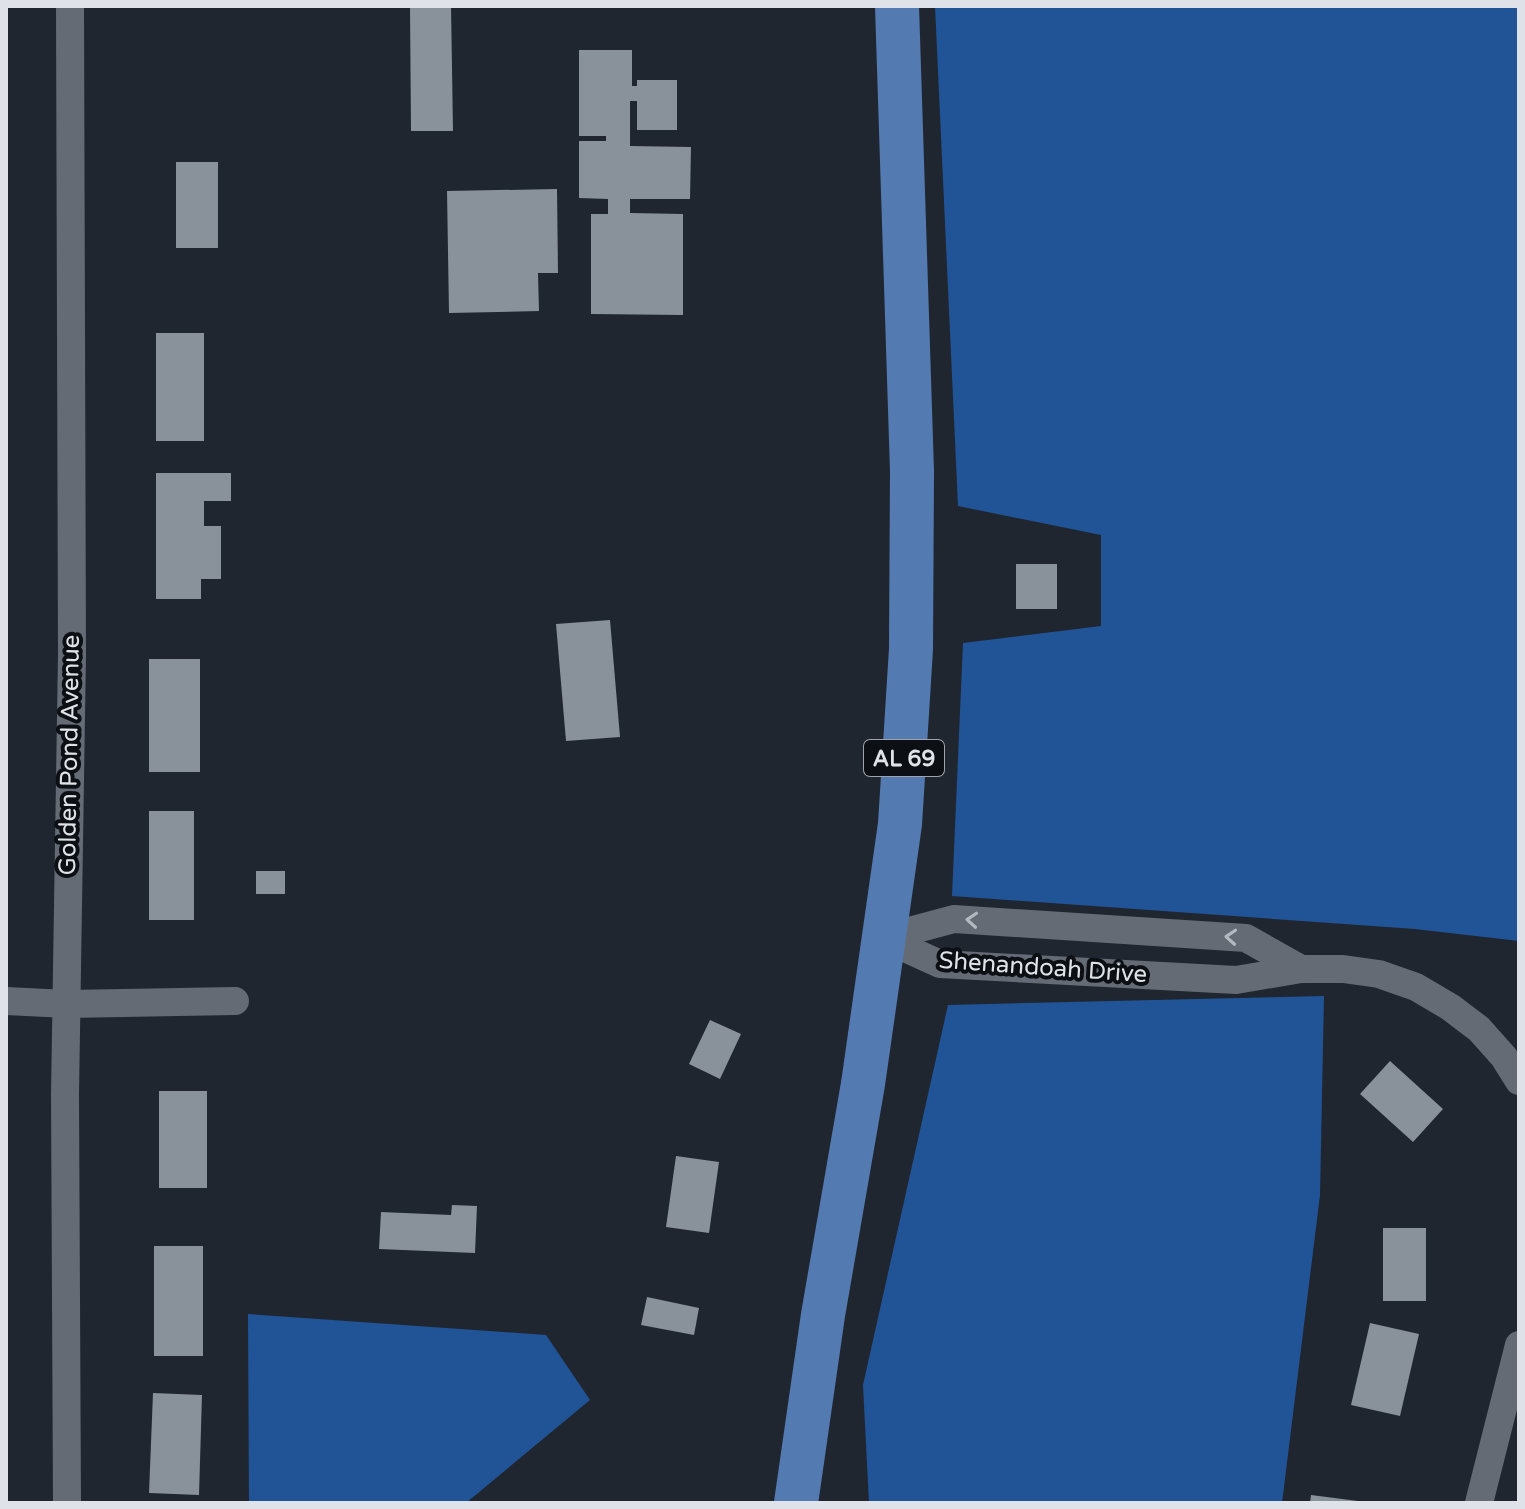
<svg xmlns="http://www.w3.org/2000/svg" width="1525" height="1509" font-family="'Varela Round',sans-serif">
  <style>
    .forest { fill: #205497 }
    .building { fill: #89919b }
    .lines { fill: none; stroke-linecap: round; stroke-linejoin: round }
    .minor { stroke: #646b75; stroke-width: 28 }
    .primary { stroke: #537bb2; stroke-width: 44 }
    .oneway { stroke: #b4b9c0 }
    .labels { text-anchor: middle; stroke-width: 8; stroke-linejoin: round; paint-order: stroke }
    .shield { fill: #0c0f13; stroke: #a0a3a9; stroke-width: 2 }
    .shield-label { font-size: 22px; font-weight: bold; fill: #dfe3e9 }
    .street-label { font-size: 24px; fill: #dfe3e9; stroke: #0c0f13 }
  </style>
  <rect width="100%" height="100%" fill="#20262f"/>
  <g class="forest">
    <path d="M935,6H1519V941L1415,929L952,896L963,643L1101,626V535L958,506Z"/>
    <path d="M1324,996L1320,1195L1282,1503H869L863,1385L948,1005Z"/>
    <path d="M248,1314L546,1335L590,1400L466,1503H249Z"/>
  </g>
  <g class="building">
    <path d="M410,6H451L453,131H411Z"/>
    <path d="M579,50H632V86H637V80H677V130H637V101H630V146L691,147L690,199H630V213L683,214V315L591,314V214H608V199L579,198V141H606V136H579Z"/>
    <rect x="176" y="162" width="42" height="86"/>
    <path d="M557,189L558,273H538L539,311L449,313L447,191Z"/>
    <rect x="156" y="333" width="48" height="108"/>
    <path d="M156,473H231V501H204V526H221V579H201V599H156Z"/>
    <rect x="1016" y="564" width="41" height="45"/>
    <path d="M610,620L620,737L566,741L556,624Z"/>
    <rect x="149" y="659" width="51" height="113"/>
    <rect x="149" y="811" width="45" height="109"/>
    <rect x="256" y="871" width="29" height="23"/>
    <path d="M710,1020L741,1034L720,1079L689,1064Z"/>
    <path d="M1390,1061L1443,1109L1413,1142L1360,1094Z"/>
    <rect x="159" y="1091" width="48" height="97"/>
    <path d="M676,1156L719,1162L709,1233L666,1227Z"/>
    <path d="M452,1205L477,1206L475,1253L379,1249L381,1212L451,1215Z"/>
    <rect x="1383" y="1228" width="43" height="73"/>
    <rect x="154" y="1246" width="49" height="110"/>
    <path d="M647,1297L699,1308L694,1335L641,1325Z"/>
    <path d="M1370,1323L1419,1334L1400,1416L1351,1405Z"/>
    <path d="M153,1393L202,1395L199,1495L149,1493Z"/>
    <path d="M1311,1495L1358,1501V1503H1310Z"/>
  </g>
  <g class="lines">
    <g class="minor">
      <path d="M883,938L940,964L1236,980L1301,969H1343L1379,974L1416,987L1450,1007L1479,1029L1504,1057L1519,1081"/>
      <path d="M883,938L954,919L1246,938L1301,969"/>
      <path d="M6,1001L67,1004L235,1001"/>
      <path d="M67,1503L65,1095L72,654L70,6"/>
      <path d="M1479,1503L1519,1345"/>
    </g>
    <path class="primary" d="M796,1503L823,1315L863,1084L900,824L911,649L912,471L897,6"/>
  </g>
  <defs><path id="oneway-chevron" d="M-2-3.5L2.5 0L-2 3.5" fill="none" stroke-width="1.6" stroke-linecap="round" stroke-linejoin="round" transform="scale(2)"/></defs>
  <g class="oneway">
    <use href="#oneway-chevron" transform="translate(972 920) rotate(-176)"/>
    <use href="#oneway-chevron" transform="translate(1231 937) rotate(-176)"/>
  </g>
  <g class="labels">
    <rect class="shield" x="864" y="740" width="80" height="36" rx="6"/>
    <g class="shield-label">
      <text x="904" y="766">AL 69</text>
    </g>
    <g class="street-label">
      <text transform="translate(69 755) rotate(-89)" y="8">Golden Pond Avenue</text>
      <text transform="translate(1043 967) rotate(4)" y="8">Shenandoah Drive</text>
    </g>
  </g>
  <rect width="1525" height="1509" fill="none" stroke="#dfe3e9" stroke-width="16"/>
</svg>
